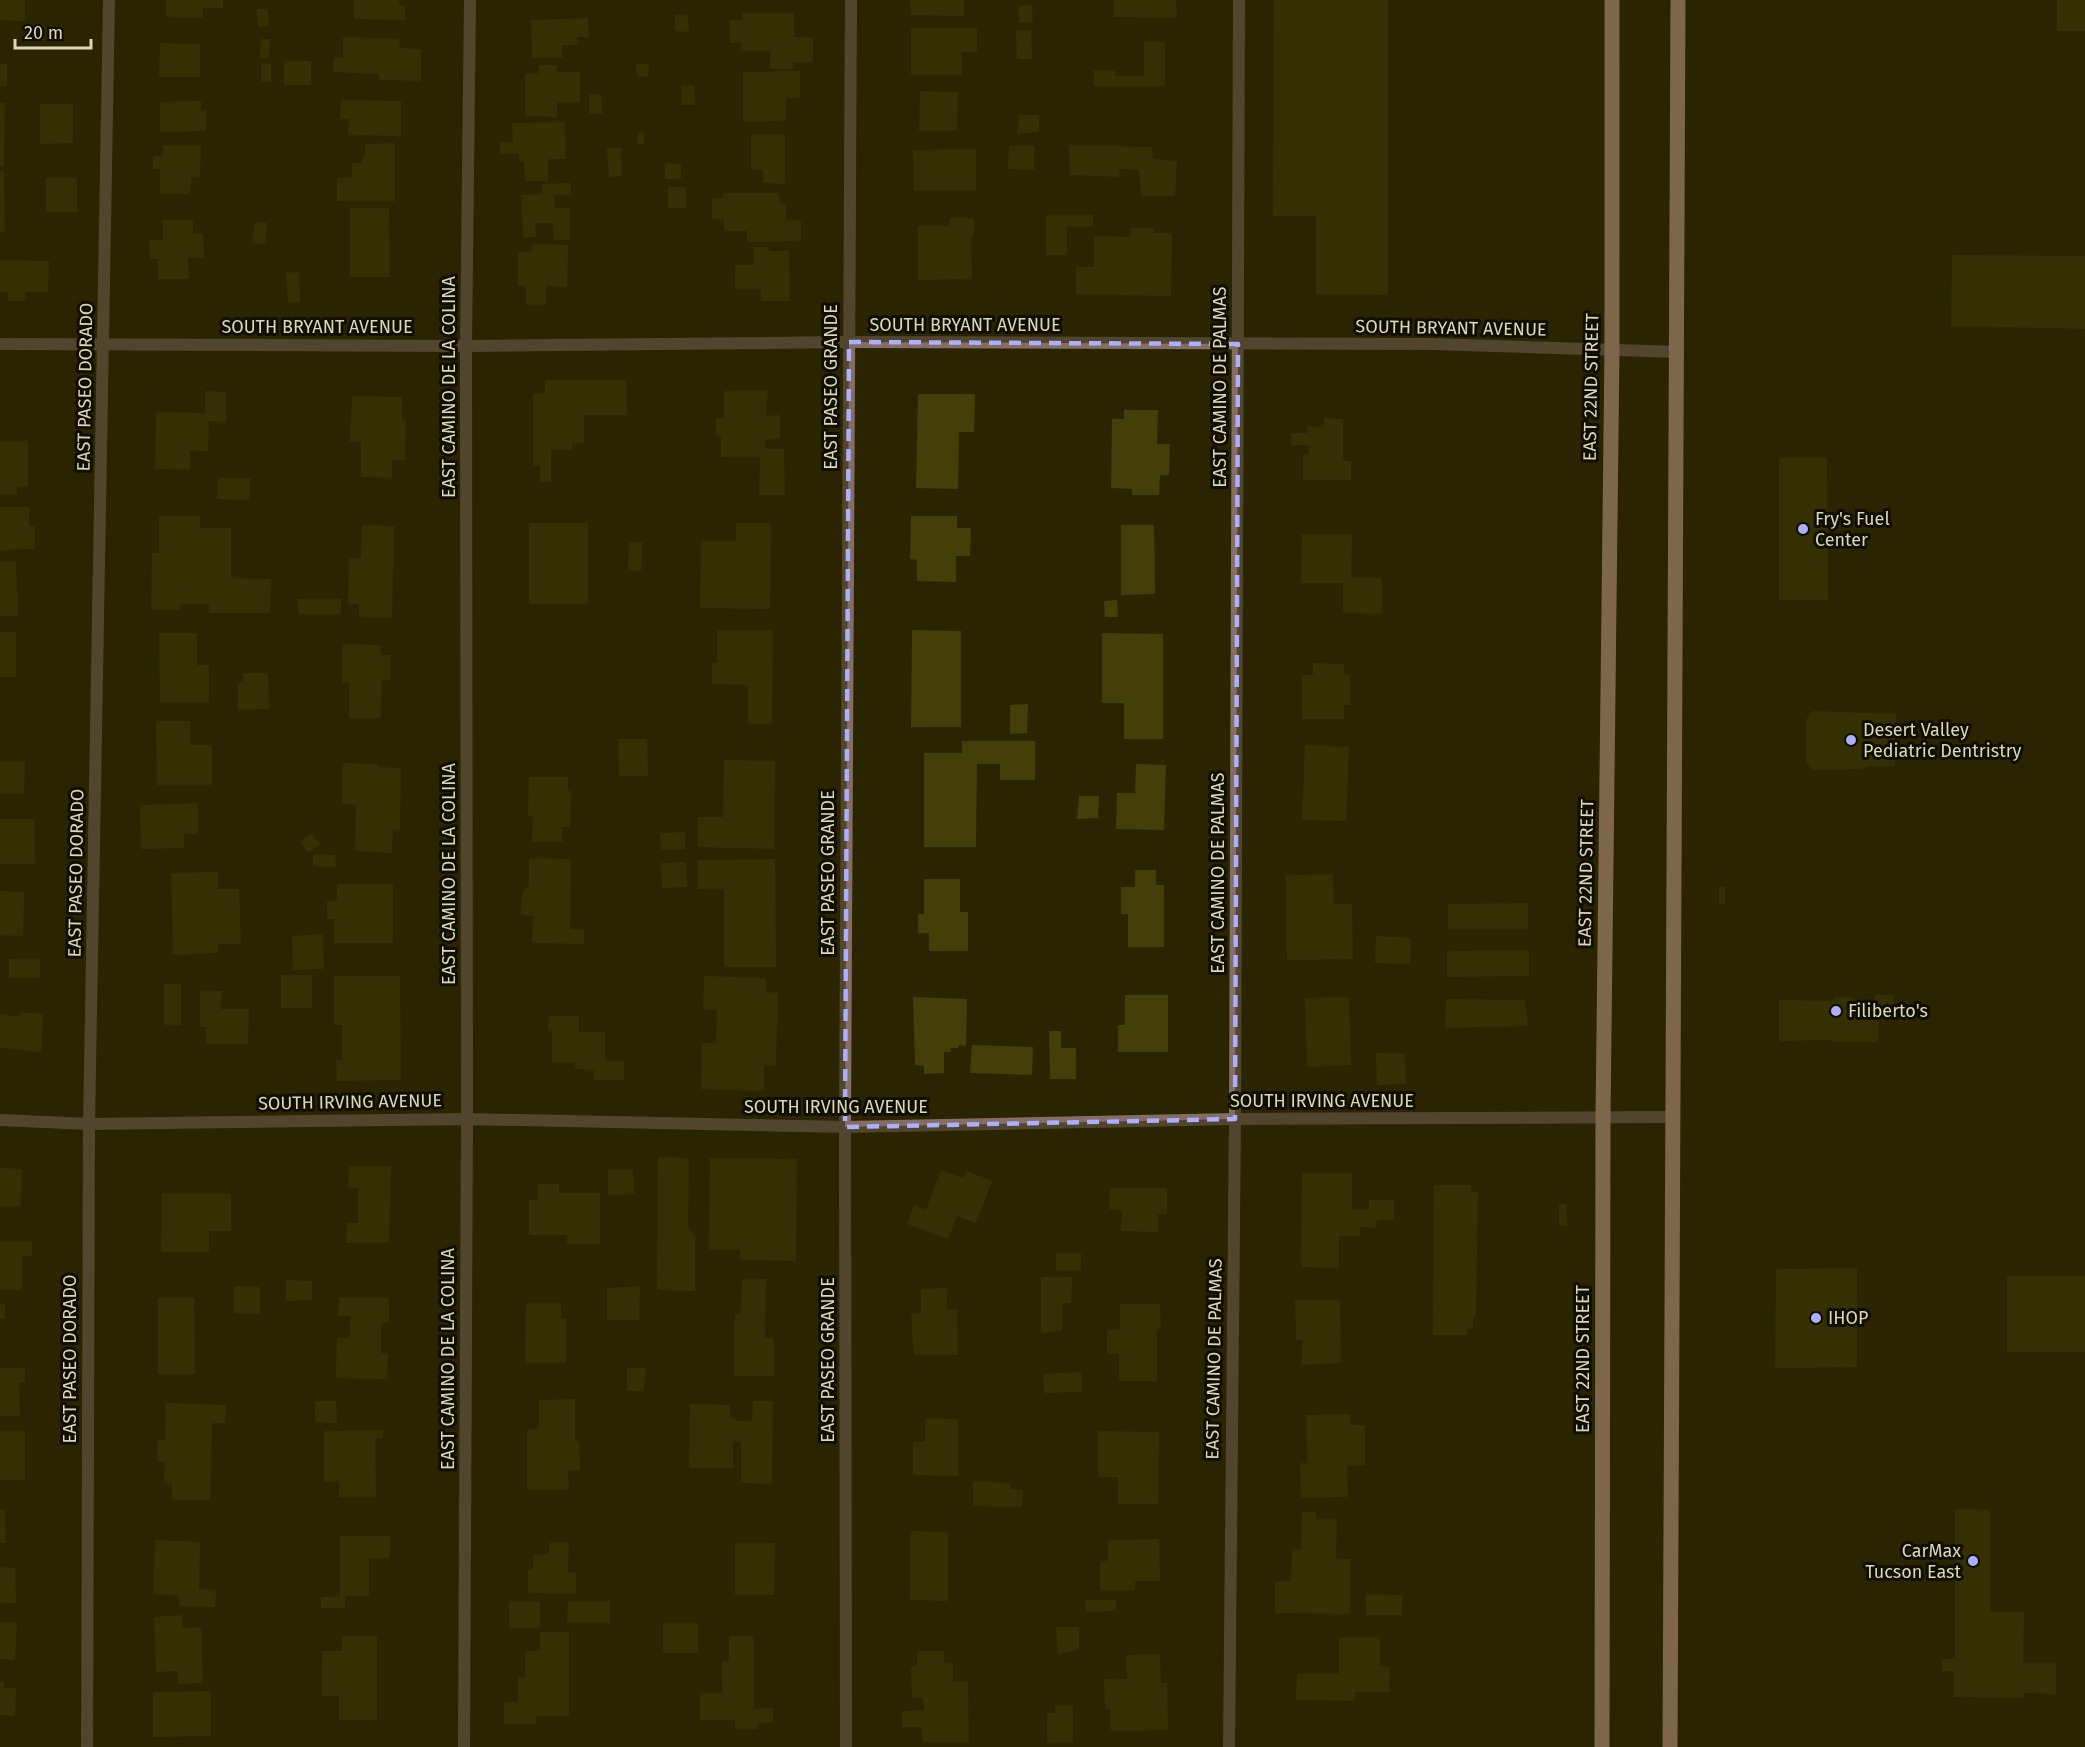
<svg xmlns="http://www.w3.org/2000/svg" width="2085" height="1747" font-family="'Fira Sans',sans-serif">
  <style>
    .building { fill: #443e09 }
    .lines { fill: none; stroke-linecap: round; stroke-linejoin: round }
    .street { stroke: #846d64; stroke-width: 12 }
    .primary { stroke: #e5b6a4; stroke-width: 15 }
    .marked { fill: none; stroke: #acaffb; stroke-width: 4.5; stroke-dasharray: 12 8; stroke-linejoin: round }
    .poi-dot { fill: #acaffb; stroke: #110e00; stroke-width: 2 }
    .labels { text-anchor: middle; stroke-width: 6; stroke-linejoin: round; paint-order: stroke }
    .street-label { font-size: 18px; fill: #d9d7bc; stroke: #110e00 }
    .poi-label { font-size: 18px; fill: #d9d7bc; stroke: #110e00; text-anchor: start }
  </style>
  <rect width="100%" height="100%" fill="#2a2500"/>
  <g class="building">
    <path d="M0,0H25V21L0,20Z"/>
    <path d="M166,0H223V8H203V18L166,17Z"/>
    <path d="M354,0H399V5H405V20L354,19Z"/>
    <path d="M910,0H964V16L911,15Z"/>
    <path d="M1114,0H1176L1177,18L1114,17Z"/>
    <path d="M1274,0H1388V295L1316,294V216H1273Z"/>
    <rect x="2057" y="0" width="28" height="31"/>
    <path d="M1032,5L1033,22L1019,23L1018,6Z"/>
    <path d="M257,9H268L269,26L258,27Z"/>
    <path d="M742,13H794V37H813V62H793V69H770V51H741V43H730V20H742Z"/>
    <path d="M675,15H688L689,32L675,31Z"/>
    <path d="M588,18L589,37H577L578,45H562V58H532L531,20Z"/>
    <path d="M911,28H977V52H962V75H911Z"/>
    <path d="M1016,30H1031L1032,59H1017Z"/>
    <path d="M343,37L400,39L399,48L421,49V81L379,80V74L333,72L334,58H343Z"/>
    <path d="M261,39H270L269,58H260Z"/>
    <path d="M1144,42H1165V86H1094V70H1115V76H1144Z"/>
    <path d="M160,43L200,44V77H159Z"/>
    <rect x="284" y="61" width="27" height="24"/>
    <rect x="0" y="64" width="7" height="22"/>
    <rect x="261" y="64" width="10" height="18"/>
    <path d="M636,64H649L648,77L637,76Z"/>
    <path d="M539,65H557V72H580V102H557V117L525,116V74H538Z"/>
    <path d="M800,71V98H786V121L743,122V72Z"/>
    <path d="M681,85L694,86L695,105H682Z"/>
    <path d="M920,91L958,92L957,131H919Z"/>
    <path d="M589,94H601L602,114H589Z"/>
    <path d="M341,100L401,101V136L348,135L349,119H340Z"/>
    <path d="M201,101V111L206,110V131L160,132V102Z"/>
    <path d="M0,103H5L4,166H0Z"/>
    <path d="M40,104H73V143L40,144Z"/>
    <path d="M1019,115H1039V132L1017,134Z"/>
    <path d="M565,122L566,159H548V181H525L524,162H519V154H500V142H513L512,123Z"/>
    <path d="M644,132V144H637L638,133Z"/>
    <path d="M751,134H785V184L763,183V170H751Z"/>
    <path d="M395,143V201H337V178H352V163H362V156H365V144Z"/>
    <path d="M163,145L201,146L200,177H191L190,194H160V169H153V156H163Z"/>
    <path d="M1069,145L1152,147L1153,159L1177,161L1175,196H1141L1139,170L1120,169L1119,177L1070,175Z"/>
    <path d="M1009,146H1034V170L1008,169Z"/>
    <path d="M607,148H621L622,176L609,177Z"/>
    <path d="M976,149V190L914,191L913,150Z"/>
    <path d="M665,163L681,164V179H665Z"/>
    <path d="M0,171H4L5,232H0Z"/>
    <rect x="46" y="178" width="31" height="34"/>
    <path d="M571,183V195H554L555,208H569L570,240H554L553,223H535L536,237L523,238L521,195L543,194L542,184Z"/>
    <rect x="668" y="187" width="18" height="21"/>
    <path d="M723,193H779L780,204H786V219L801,221V241L747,242V231H724V219H712V198H722Z"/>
    <path d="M350,208H389L390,277H350Z"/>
    <path d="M1046,215H1093V227H1067V255H1046Z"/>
    <path d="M950,218H974V238H971L972,279L918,280V226H950Z"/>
    <path d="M163,220H193V234H203L204,258H188L189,279H158V259H150L149,240H163Z"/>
    <path d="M255,222L267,223L265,244L252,243Z"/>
    <path d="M1131,228H1154V233H1172L1171,296L1076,294V267H1094V236L1130,237Z"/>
    <path d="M532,244L568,245L567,287L546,286V305H526V286H518V252H532Z"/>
    <path d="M754,247H769V251H789L790,301H761V289H735V265H754Z"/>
    <path d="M1952,255L2085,256V329L1951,326Z"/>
    <path d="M0,260L49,261L48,292H26L25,301H8V292H0Z"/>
    <path d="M299,272L300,302L288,303L286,273Z"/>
    <path d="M545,380H626L627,415H584V443H572V450H551V482H540V466H533V394H545Z"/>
    <path d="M768,390L766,416L780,415V438L765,440L766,449H784L785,495H759L760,457H721V436H716V419L724,418V391Z"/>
    <path d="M205,391L226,392V422L209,421L208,451L190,450V470L155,469L156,412L205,413Z"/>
    <path d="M918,394H975L974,432H959L958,489L916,488Z"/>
    <path d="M352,396L402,397V419H406L405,460H392V478L361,477V442H350Z"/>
    <path d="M1124,410H1158L1157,444H1170L1169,475H1160L1159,495H1132V489L1111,488L1112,419H1124Z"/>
    <path d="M1324,418L1343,419V461H1351V480H1303V454H1309V445H1291V433H1307V426L1324,427Z"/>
    <path d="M28,441V486L17,487V495L0,494V442Z"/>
    <path d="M1779,458H1827L1828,600H1779Z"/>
    <path d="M218,478H250L249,500L217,499Z"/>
    <path d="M0,507H29V526H35V549L0,550Z"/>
    <path d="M159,516H200V528H231V578L271,579L270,613H209V604H180V610H151L152,553H159Z"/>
    <path d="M911,516H957V528H971L970,556H956V582L917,581V560L910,559Z"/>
    <rect x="529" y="523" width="59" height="81"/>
    <path d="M736,523H771L770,609L700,608L701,541H736Z"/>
    <path d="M362,525L394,526L392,618L359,617V604H348L349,558H361Z"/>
    <path d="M1121,525H1154L1155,594L1121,595Z"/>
    <path d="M1302,534H1352L1351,578H1382V614L1343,613V583H1301Z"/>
    <path d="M629,542H642L641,571H628Z"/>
    <path d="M0,562H16L18,616H0Z"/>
    <rect x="298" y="599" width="43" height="15"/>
    <path d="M1117,600L1118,617H1105L1104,601Z"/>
    <path d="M717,630H773L772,724H748V685L712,684V663H717Z"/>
    <path d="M912,630L961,631V727H911Z"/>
    <rect x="0" y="632" width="16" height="45"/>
    <path d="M159,633H197V665H209V702H160Z"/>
    <path d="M1102,633L1163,634V739H1124V703H1102Z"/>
    <path d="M343,644L381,645V655H391L390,680H382L381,718H349V683H342Z"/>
    <path d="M1313,663L1344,664V674L1350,675V705H1344V719H1302V675H1313Z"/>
    <path d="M243,673H268L269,709L238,710V683H243Z"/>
    <path d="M1028,704L1027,733L1010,734V705Z"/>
    <path d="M1813,711L1896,714L1895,766H1866L1865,769L1812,770L1806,762L1807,718Z"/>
    <path d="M156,721H190V745H212V785H157Z"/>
    <path d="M618,739H647L648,776H619Z"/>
    <path d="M962,741H1035V780H1000V764H977L976,847H924V753H962Z"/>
    <path d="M1305,745L1349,747L1346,821L1302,820Z"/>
    <path d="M724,760L775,761L774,849L698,847V817H723Z"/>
    <path d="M0,762H25L24,794H0Z"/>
    <path d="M343,763L378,764V767L401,768L400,830L393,829L392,853L355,851L356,805L342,804Z"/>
    <path d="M1136,764L1166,765L1164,830L1116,829L1117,793H1135Z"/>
    <path d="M529,777H568V791H571L570,827H562V842H532L533,817L528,815Z"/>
    <path d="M1079,796H1099L1098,818L1077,819Z"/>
    <path d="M198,803V834H184V848L141,849L140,805Z"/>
    <path d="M0,819H34L35,864H0Z"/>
    <path d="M685,832V849L661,850L660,833Z"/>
    <path d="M311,833L320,844L308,853L300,842Z"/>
    <path d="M313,854L336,855L335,867L313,866Z"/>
    <path d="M529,858L571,859L570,929L584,930V944L532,943L533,916L521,915L522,890L529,887Z"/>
    <path d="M775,859L776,967H724V889H698V860Z"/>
    <path d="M686,862L687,887L662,888L661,863Z"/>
    <path d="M1135,870H1156V885H1164V947H1128V914H1121V887H1135Z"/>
    <path d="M218,872V889H239L241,944H218V953L173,955L171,873Z"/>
    <path d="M1333,874L1334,904H1352L1353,959L1287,960L1286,875Z"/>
    <path d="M924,879H960V912H968V951H929V933H918V914H924Z"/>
    <path d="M337,884H393V943H334V919H327V901H337Z"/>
    <rect x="1719" y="887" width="6" height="17"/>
    <path d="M0,891L24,892L23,936L0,935Z"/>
    <path d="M1528,903V929H1448V904Z"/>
    <path d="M323,934L324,969L293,970L292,936Z"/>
    <path d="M1376,936L1411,938L1410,964L1375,963Z"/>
    <path d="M1529,950V976L1447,977V951Z"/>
    <rect x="9" y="959" width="31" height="19"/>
    <rect x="281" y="975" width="31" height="33"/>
    <path d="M334,976H400L401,1080L337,1081L336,1060H342V1025H334Z"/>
    <path d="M704,976L766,978V992L778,993L776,1066L764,1065V1091L701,1089L702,1043H716L717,1010H703Z"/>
    <rect x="164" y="984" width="17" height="41"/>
    <path d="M200,991H222L221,1009H249L248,1044H206V1027H200Z"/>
    <path d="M1125,995H1168V1052H1118V1025H1125Z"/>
    <path d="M1875,995H1894L1893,1019H1879L1878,1042H1831V1040L1779,1041V1000L1832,1001L1835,997L1854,998L1855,1003L1874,1002Z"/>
    <path d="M913,997L967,999L966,1046L958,1045V1048H950L951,1052H944V1073L924,1074V1066L915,1065Z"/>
    <path d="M1349,997L1351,1065L1307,1067L1305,998Z"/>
    <path d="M1446,999L1525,1000L1528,1026L1445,1028Z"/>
    <path d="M20,1012L43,1014L41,1052L0,1048V1014L19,1017Z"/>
    <path d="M549,1016H579V1032H605V1061H624V1080H594V1070L575,1069V1062H552V1031H548Z"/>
    <path d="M1049,1031H1061V1048H1076V1079H1050Z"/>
    <path d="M972,1045L1033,1047L1032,1075L970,1073Z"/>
    <path d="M1376,1053H1405L1406,1084L1377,1085Z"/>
    <path d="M658,1157L689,1158L688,1227L695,1236V1291L657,1290Z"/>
    <path d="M710,1158L797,1159L796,1261L740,1260V1250H709Z"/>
    <path d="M349,1166H391L389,1243H346L347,1223H358V1188H348Z"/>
    <path d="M0,1168L22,1169L21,1206H0Z"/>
    <path d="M608,1170H633L634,1194L608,1195Z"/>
    <path d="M941,1170L964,1178L967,1171L992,1181L976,1223L957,1216L948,1239L907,1224L914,1205L926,1210Z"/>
    <path d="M1302,1173H1352V1210H1369V1200H1394V1220H1377L1376,1228L1360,1227V1236H1339V1268L1301,1267Z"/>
    <path d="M538,1184H559V1193H600V1244H567V1235H529V1200H538Z"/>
    <path d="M1434,1185H1471V1192H1478L1476,1316H1473V1329H1467V1335H1433Z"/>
    <path d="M1110,1188H1167V1214H1158V1232L1121,1231L1122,1210L1109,1209Z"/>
    <path d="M162,1193L231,1194V1231H209V1252H161Z"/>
    <path d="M1559,1204H1566L1567,1226H1559Z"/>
    <path d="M0,1242H32V1256H22V1290H0Z"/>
    <rect x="1056" y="1253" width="25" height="17"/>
    <path d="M1857,1268V1367L1775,1368L1776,1269Z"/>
    <rect x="2007" y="1276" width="78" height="76"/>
    <path d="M1041,1277H1072L1071,1303H1063L1062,1331L1041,1333Z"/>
    <path d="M742,1279H766L765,1338H774V1376H734L735,1314H741Z"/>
    <path d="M286,1280L312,1281V1300L286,1301Z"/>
    <path d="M234,1286L260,1287V1314L234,1313Z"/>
    <path d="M640,1286L639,1320H607V1288Z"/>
    <path d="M947,1288V1310L957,1309L958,1355H914L911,1314H921V1289Z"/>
    <path d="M339,1297L389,1298V1323H381V1353H388L387,1379L336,1378L337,1338H350V1316H338Z"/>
    <path d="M158,1298H194L195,1374H158Z"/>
    <path d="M1295,1300H1340L1341,1363L1302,1365V1340H1296Z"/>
    <path d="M526,1303H561V1319H566V1363H525Z"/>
    <rect x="0" y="1304" width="5" height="15"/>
    <path d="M1120,1304H1160L1161,1329H1157V1381H1119V1354H1107V1330H1120Z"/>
    <path d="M0,1368H25V1382H19L20,1416H0Z"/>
    <path d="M627,1368H646L644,1391H627Z"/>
    <path d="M1081,1372L1082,1392L1044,1393L1043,1374Z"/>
    <path d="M575,1399V1441H579L580,1470H568L569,1490H527V1430L539,1429V1400Z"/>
    <path d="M315,1401H336L337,1423L315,1422Z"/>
    <path d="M753,1401H773L772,1484L741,1483V1442L733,1441V1468H689L690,1404L730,1405V1417L738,1421H752Z"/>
    <path d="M166,1403L226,1405L225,1423H212L210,1500H172V1483H164L165,1462L157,1461L158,1440H165Z"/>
    <path d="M1350,1414V1425H1365V1465L1347,1466L1348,1497L1301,1498L1300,1463H1307L1306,1415Z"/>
    <path d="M925,1418L958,1419V1476L913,1475V1442H925Z"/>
    <path d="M383,1430V1438H375L376,1497H339V1481L324,1482V1431Z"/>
    <rect x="0" y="1431" width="25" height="49"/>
    <path d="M1098,1431L1159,1432L1158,1504H1118V1477H1098Z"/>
    <path d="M973,1481L1010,1483V1489L1023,1490L1022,1507L973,1506Z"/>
    <path d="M0,1509H5L6,1543H0Z"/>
    <path d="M1955,1509L1990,1510V1612H2024L2023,1663H2056V1694L2024,1693V1698L1954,1697V1671H1942V1659H1955Z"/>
    <path d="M1302,1512H1316V1519H1337L1336,1559H1350V1614L1275,1613V1581H1291L1292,1549H1301Z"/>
    <path d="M911,1531L948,1532V1601L910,1600Z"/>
    <path d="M340,1536H390V1558H369V1596H345V1608H321V1597H340Z"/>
    <path d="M1159,1539L1160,1581H1135V1590L1100,1591V1561H1108V1540Z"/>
    <path d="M155,1540L200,1542L199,1589L216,1590L215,1607L179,1606V1595L153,1594Z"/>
    <path d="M569,1542L568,1572L576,1573V1594L528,1593V1569L533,1570V1555L549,1554V1543Z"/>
    <path d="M735,1543H775L774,1595H735Z"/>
    <path d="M0,1567L15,1568L16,1603H0Z"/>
    <path d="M1366,1594L1402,1595V1615H1366Z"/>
    <path d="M1085,1600H1116V1611L1086,1612Z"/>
    <path d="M509,1601L540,1602V1628H509Z"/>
    <path d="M610,1601V1623L567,1622L568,1602Z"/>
    <path d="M182,1615V1628L201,1627L203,1683L178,1684V1671L156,1672L154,1617Z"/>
    <path d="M0,1622H17L15,1660L0,1659Z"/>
    <rect x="663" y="1623" width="35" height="30"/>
    <path d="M1056,1627H1079V1650L1058,1654Z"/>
    <path d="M540,1632H569V1716H536V1724H504V1702H518V1677H525V1651H540Z"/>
    <path d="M342,1636H377V1720H339V1696H322V1651H342Z"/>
    <path d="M729,1636H753L754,1709L773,1708V1723H757V1729H735V1720H700V1693H722V1661H729Z"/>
    <path d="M1339,1637H1380V1667H1390L1389,1692H1355V1701L1296,1700L1297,1674H1339Z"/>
    <path d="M917,1651H944V1663H953V1682H968L969,1742H922V1727H902V1711L924,1710L923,1698H912L911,1668L917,1665Z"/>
    <path d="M1160,1654L1161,1683H1167L1168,1730L1111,1731L1110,1709H1105L1104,1679H1127L1126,1655Z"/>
    <path d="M0,1682H4V1688H16L15,1716L0,1715Z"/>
    <path d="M211,1691V1736L153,1737V1692Z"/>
    <path d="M1055,1706H1073V1742L1047,1743V1713H1055Z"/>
  </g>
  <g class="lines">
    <g class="street">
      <path d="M0,344L466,346L849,342L1433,344L1677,352"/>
      <path d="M0,1120L89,1124L467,1119L845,1127L1235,1119L1672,1117"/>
      <path d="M87,1747L89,1124L109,0"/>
      <path d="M464,1747L467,1119L466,346L470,0"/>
      <path d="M846,1747L845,1127L851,0"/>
      <path d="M1229,1747L1235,1119L1239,0"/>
    </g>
    <g class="primary">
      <path d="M1602,1747L1603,1117L1612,349V0"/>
      <path d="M1670,1747L1678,0"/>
    </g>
  </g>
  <path d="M0 0H2085V1747H0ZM849,342L1238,344L1235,1119L845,1127Z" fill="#2a2500" fill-opacity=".55" fill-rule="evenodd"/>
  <path class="marked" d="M849,342L1238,344L1235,1119L845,1127Z"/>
  <g class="poi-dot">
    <circle cx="1803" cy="529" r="6"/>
    <circle cx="1851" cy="740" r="6"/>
    <circle cx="1836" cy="1011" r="6"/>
    <circle cx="1816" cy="1318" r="6"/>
    <circle cx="1973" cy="1561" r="6"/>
  </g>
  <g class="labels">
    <g class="street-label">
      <text x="965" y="331">SOUTH BRYANT AVENUE</text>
      <text x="317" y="333">SOUTH BRYANT AVENUE</text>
      <text transform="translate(1451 328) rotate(1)" y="6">SOUTH BRYANT AVENUE</text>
      <text transform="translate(85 387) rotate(-89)" y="6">EAST PASEO DORADO</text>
      <text transform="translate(449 387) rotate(-90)" y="6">EAST CAMINO DE LA COLINA</text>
      <text transform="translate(831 387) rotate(-90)" y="6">EAST PASEO GRANDE</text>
      <text transform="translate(1220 387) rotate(-90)" y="6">EAST CAMINO DE PALMAS</text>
      <text transform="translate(1591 387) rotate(-89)" y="6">EAST 22ND STREET</text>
      <text transform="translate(76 873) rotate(-89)" y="6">EAST PASEO DORADO</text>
      <text transform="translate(828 873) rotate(-90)" y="6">EAST PASEO GRANDE</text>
      <text transform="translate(1218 873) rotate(-90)" y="6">EAST CAMINO DE PALMAS</text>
      <text transform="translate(1586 873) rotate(-89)" y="6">EAST 22ND STREET</text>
      <text transform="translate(449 874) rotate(-90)" y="6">EAST CAMINO DE LA COLINA</text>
      <text x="1322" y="1107">SOUTH IRVING AVENUE</text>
      <text transform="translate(350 1102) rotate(-1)" y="6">SOUTH IRVING AVENUE</text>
      <text x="836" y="1113">SOUTH IRVING AVENUE</text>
      <text transform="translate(70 1359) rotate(-90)" y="6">EAST PASEO DORADO</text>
      <text transform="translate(448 1359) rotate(-90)" y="6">EAST CAMINO DE LA COLINA</text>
      <text transform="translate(1214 1359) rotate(-89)" y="6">EAST CAMINO DE PALMAS</text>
      <text transform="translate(1583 1359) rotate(-90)" y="6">EAST 22ND STREET</text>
      <text transform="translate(828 1360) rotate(-90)" y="6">EAST PASEO GRANDE</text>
    </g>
    <g class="poi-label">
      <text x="1815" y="525">Fry's Fuel<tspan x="1815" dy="21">Center</tspan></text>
      <text x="1863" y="736">Desert Valley<tspan x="1863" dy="21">Pediatric Dentristry</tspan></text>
      <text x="1848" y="1017">Filiberto's</text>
      <text x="1828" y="1324">IHOP</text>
      <text x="1961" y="1557" text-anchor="end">CarMax<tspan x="1961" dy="21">Tucson East</tspan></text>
    </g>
  </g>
  <path d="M15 39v9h76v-9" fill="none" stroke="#d9d7bc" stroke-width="3"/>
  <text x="24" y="39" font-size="18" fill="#d9d7bc" stroke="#110e00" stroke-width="4.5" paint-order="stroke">20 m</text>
</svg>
